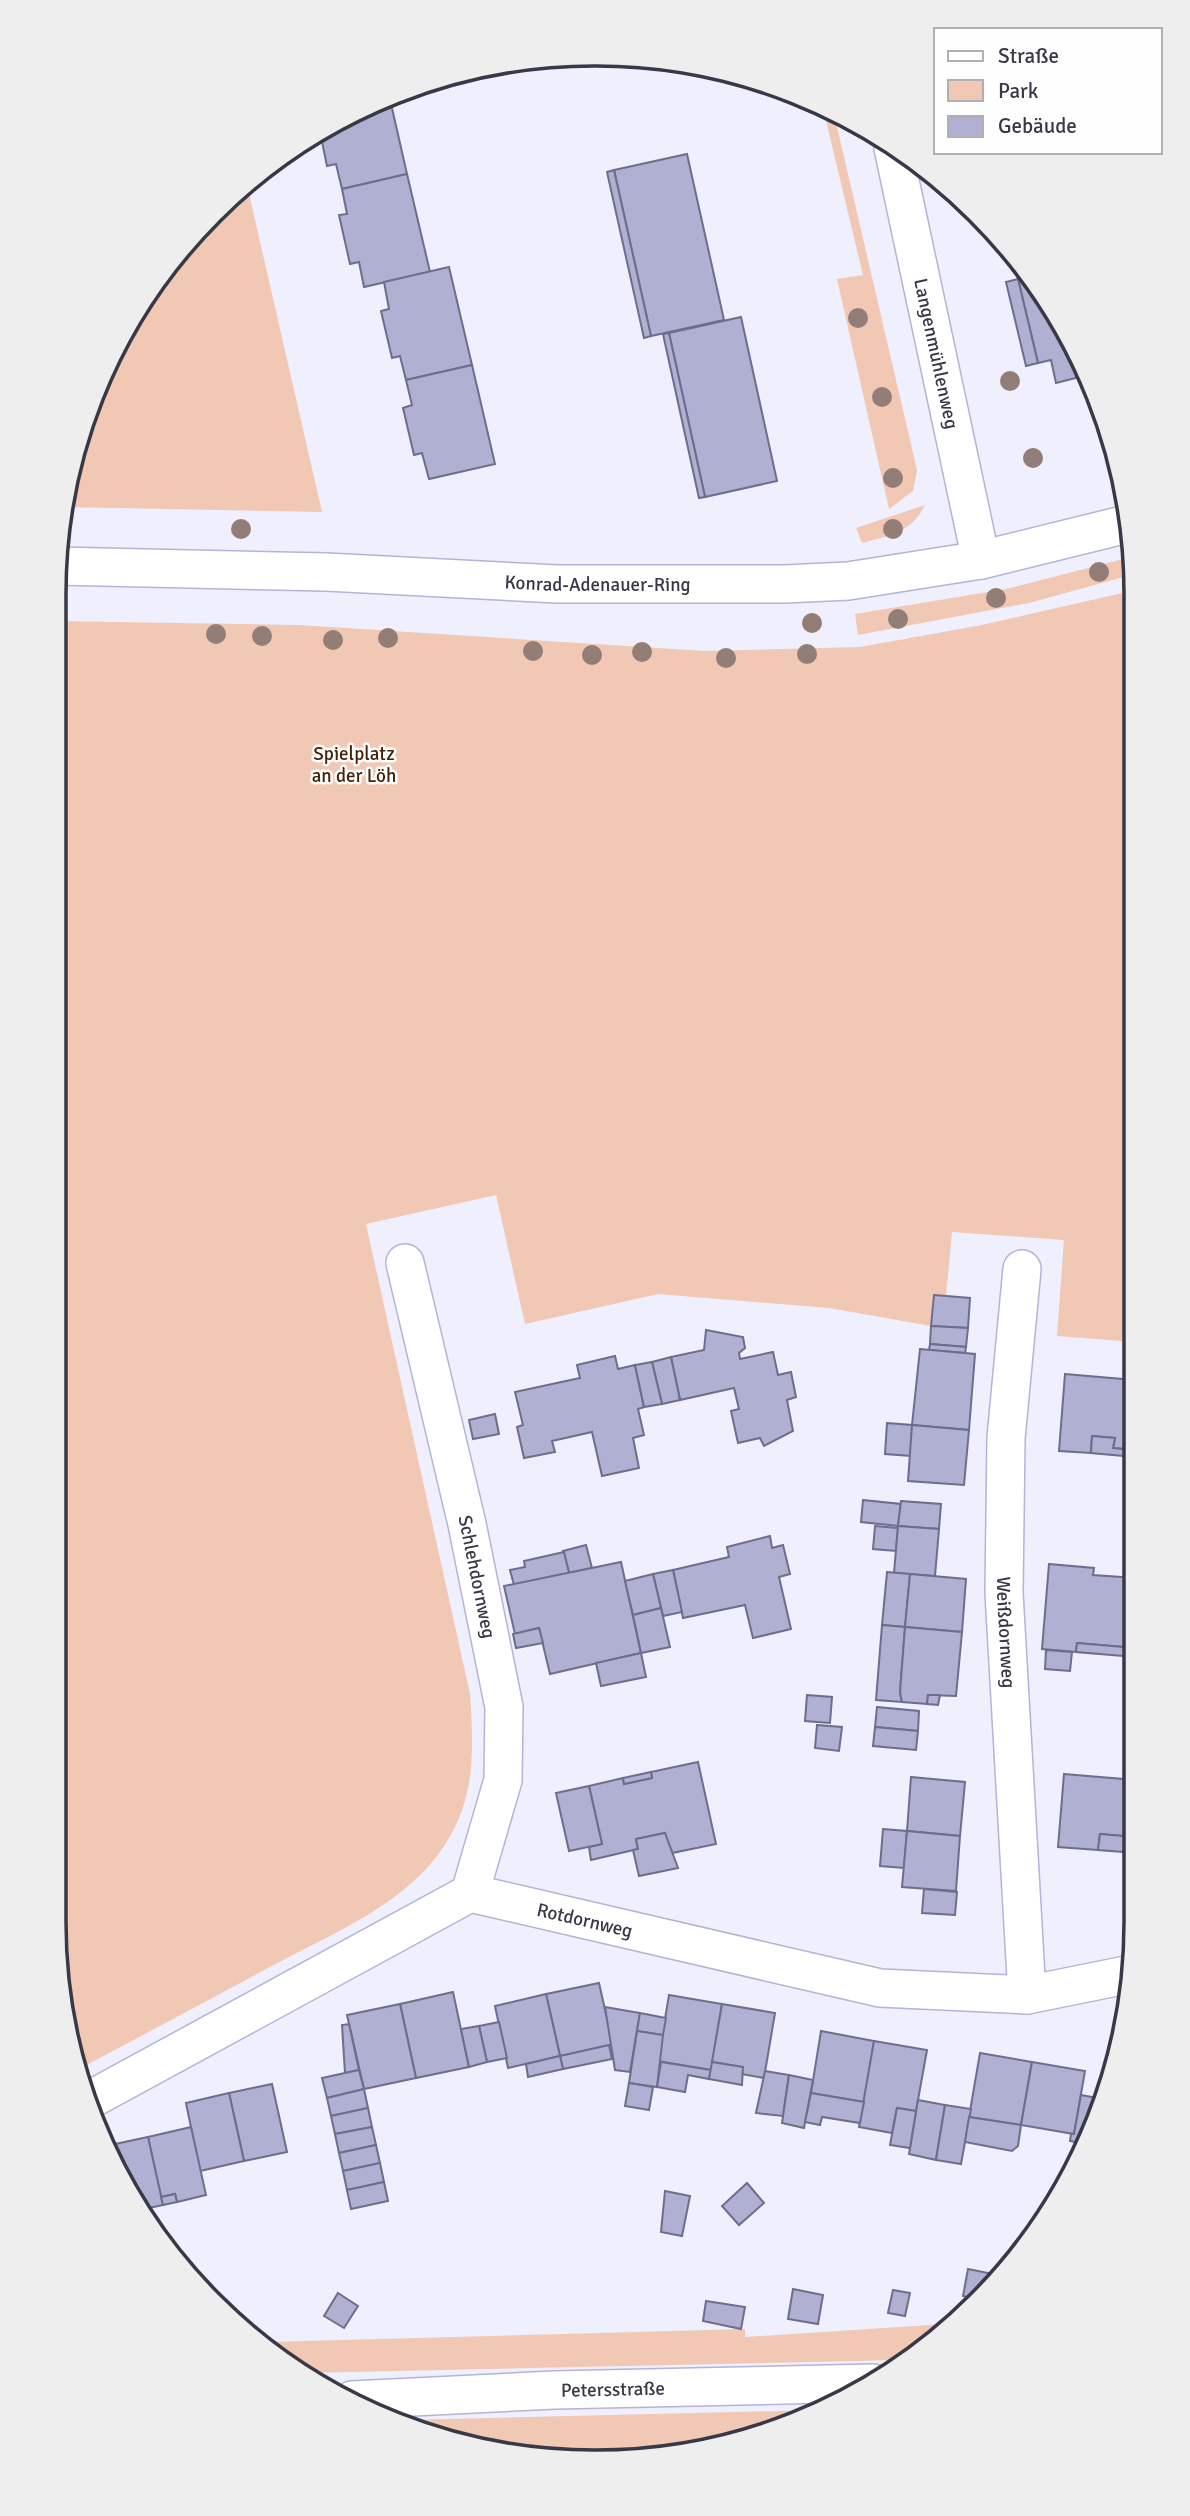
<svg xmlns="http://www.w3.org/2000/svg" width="1190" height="2516" font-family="Signika,sans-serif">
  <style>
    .green { fill: #f0c8b4 }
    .building { fill: #afb0d2; stroke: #6d6d8d; stroke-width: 2 }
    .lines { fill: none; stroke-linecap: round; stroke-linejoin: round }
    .street-casing { stroke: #b3b4d7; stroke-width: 40 }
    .street { stroke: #fff; stroke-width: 37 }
    .tree { fill: #937d77 }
    .labels { text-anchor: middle; stroke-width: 5; stroke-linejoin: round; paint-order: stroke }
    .street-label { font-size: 19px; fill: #383846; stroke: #fefefe }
    .park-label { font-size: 19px; fill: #482008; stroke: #fefefe }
    .rim { fill: none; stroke: #383846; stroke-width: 3.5 }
  </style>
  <rect width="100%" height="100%" fill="#efeffe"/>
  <g class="green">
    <path d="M823,108L834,114L917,470L913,491L889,509L837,279L863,275Z"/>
    <path d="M247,185L322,512L63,507L65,490C75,457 82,420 96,388C129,310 182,238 247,185Z"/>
    <path d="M925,505C912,532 889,536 862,543L856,528Z"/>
    <path d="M1131,557V575L1029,603L858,635L855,614L1006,589Z"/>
    <path d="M1131,591L1134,1342L1057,1336L1064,1240L952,1232L946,1296L934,1295L931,1326L829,1308L658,1294L525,1324L496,1195L366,1224L470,1694C474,1755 476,1805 437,1856C396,1909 327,1936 270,1967C207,2001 143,2035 79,2069L54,1921V621L299,625L705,651L860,647L982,625Z"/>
    <path d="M945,2324L901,2360L305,2373L267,2342L745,2329V2337Z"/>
    <path d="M821,2410L768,2433L666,2457L490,2451L406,2420Z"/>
  </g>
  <g class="building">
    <path d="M389,95L407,174L342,189L336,164L327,166L320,132Z"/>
    <path d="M687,154L724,320L651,336L614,170Z"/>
    <path d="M614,170L651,336L644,338L607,172Z"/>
    <path d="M407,174L430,272L364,287L359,262L350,264L339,215L347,214L342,189Z"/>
    <path d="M1012,254L1024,265L1030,276L1018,279Z"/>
    <path d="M449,267L472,365L406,380L400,356L392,358L381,311L389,309L384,282Z"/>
    <path d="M1030,276L1087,375L1056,383L1051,360L1038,363L1018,279Z"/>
    <path d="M1018,279L1038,363L1026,366L1006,282Z"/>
    <path d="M741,317L777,481L705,497L669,333Z"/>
    <path d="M669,333L705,497L699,498L663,334Z"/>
    <path d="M472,365L495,464L429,479L422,453L414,455L403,408L412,405L406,380Z"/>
    <path d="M934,1295L970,1298L968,1328L931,1326Z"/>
    <path d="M931,1326L968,1328L966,1347L930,1344Z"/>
    <path d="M706,1330L743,1337L745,1348L739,1353L740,1359L773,1352L778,1375L791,1372L796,1397L787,1400L793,1431L764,1446L760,1438L738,1443L731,1411L739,1409L734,1388L680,1400L671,1357L704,1350Z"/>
    <path d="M930,1344L966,1347L965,1353L929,1350Z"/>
    <path d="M920,1349L975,1354L969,1430L912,1425Z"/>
    <path d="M615,1356L618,1369L635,1365L644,1407L638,1409L644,1435L633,1438L639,1468L602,1476L592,1432L552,1441L555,1452L524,1458L517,1427L523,1425L515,1392L580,1378L577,1365Z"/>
    <path d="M671,1357L680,1400L662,1404L652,1362Z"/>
    <path d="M652,1362L662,1404L644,1407L635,1365Z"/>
    <path d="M1065,1374L1134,1380V1450L1113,1448L1115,1438L1092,1436L1091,1453L1059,1451Z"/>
    <path d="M495,1414L499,1434L473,1439L469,1420Z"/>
    <path d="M887,1423L912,1425L911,1456L885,1454Z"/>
    <path d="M912,1425L969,1430L964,1485L908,1481Z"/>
    <path d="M1092,1436L1115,1438L1113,1448L1134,1450V1457L1091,1453Z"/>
    <path d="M863,1500L901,1504L898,1526L861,1522Z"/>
    <path d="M901,1501L941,1504L939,1529L898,1526Z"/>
    <path d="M875,1526L898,1528L896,1551L873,1549Z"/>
    <path d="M898,1526L939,1529L935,1576L894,1573Z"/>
    <path d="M770,1536L772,1548L783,1545L790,1574L779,1577L791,1629L753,1638L745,1605L683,1618L673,1570L729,1557L727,1547Z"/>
    <path d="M586,1545L592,1568L569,1573L563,1551Z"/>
    <path d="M564,1552L569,1573L514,1585L510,1570L525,1567L524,1561Z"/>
    <path d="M621,1562L641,1653L550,1674L539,1628L515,1634L504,1586Z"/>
    <path d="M1049,1564L1094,1568L1093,1575L1135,1578V1648L1077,1643L1076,1652L1042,1649Z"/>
    <path d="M673,1570L682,1612L663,1616L653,1574Z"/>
    <path d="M887,1572L910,1574L905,1627L882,1625Z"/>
    <path d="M653,1574L661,1608L633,1615L625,1581Z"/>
    <path d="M910,1574L966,1579L962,1632L905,1627Z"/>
    <path d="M661,1608L670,1647L641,1653L633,1615Z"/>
    <path d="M882,1625L905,1627L900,1692L902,1702L876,1700Z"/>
    <path d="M905,1627L962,1632L956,1696L928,1695L927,1704L902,1702L900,1692Z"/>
    <path d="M539,1628L543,1643L516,1648L513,1634Z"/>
    <path d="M1077,1643L1135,1648V1657L1076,1652Z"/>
    <path d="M1046,1650L1072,1652L1070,1671L1045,1669Z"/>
    <path d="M641,1653L646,1677L601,1686L596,1663Z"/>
    <path d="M807,1695L832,1697L830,1723L805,1721Z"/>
    <path d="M928,1695H940L938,1705L927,1704Z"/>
    <path d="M877,1707L919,1711L918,1731L875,1727Z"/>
    <path d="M817,1725L842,1727L839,1751L815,1748Z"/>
    <path d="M875,1727L918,1731L916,1750L873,1746Z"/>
    <path d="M698,1762L716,1844L672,1853L665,1833L636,1839L638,1849L591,1860L589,1847L602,1844L589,1786L623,1778L624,1784L652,1778L651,1772Z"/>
    <path d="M651,1772L652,1778L624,1784L623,1778Z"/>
    <path d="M1064,1774L1135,1780V1837L1100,1834L1098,1850L1058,1847Z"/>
    <path d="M911,1777L965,1782L960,1836L907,1831Z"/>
    <path d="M589,1786L602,1844L569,1851L556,1793Z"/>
    <path d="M883,1829L907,1831L904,1868L880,1866Z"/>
    <path d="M907,1831L960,1836L956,1891L902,1887Z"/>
    <path d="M665,1833L678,1868L639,1876L633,1850L638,1849L636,1839Z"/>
    <path d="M1100,1834L1135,1837L1136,1853L1098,1850Z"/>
    <path d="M924,1889L957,1892L955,1915L922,1913Z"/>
    <path d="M599,1983L613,2045L560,2056L546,1994Z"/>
    <path d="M453,1992L469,2067L416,2078L400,2004Z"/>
    <path d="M546,1994L560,2056L508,2068L495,2006Z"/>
    <path d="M669,1995L722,2004L711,2070L658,2061Z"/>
    <path d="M400,2004L416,2078L364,2089L347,2015Z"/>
    <path d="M722,2004L775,2013L764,2078L741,2074L743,2067L712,2062Z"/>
    <path d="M605,2007L640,2013L630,2072L615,2070Z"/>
    <path d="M640,2013L666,2018L663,2035L637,2031Z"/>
    <path d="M499,2022L507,2058L487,2062L479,2026Z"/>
    <path d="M349,2024L359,2070L345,2073L342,2025Z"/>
    <path d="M479,2026L487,2062L469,2067L461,2029Z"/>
    <path d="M637,2031L663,2035L657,2087L629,2083Z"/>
    <path d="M821,2031L874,2041L864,2102L811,2093Z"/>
    <path d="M874,2041L927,2050L916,2111L897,2108L892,2133L859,2127Z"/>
    <path d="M609,2045L612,2059L563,2069L560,2056Z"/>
    <path d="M980,2053L1032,2062L1021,2125L969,2117Z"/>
    <path d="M560,2056L563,2069L528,2077L526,2064Z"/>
    <path d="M661,2062L711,2070L709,2079L688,2075L685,2092L657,2087Z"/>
    <path d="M712,2062L743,2067L742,2085L709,2079Z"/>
    <path d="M1032,2062L1085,2071L1074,2134L1021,2125Z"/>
    <path d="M359,2070L364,2089L327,2098L322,2078Z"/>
    <path d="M765,2071L789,2075L783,2116L756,2113Z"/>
    <path d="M789,2075L813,2080L804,2128L782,2123Z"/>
    <path d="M629,2083L653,2087L649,2110L625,2106Z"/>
    <path d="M272,2084L287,2152L244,2161L229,2093Z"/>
    <path d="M364,2089L368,2108L331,2116L327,2098Z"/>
    <path d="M229,2093L244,2161L200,2171L186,2103Z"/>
    <path d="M811,2093L864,2102L860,2123L822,2117L820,2125L805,2122Z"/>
    <path d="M1081,2095L1103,2099L1095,2128L1085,2144L1070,2141L1071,2134H1074Z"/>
    <path d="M918,2100L945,2105L936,2160L909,2154Z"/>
    <path d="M945,2105L971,2109L961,2164L936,2160Z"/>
    <path d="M368,2108L372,2127L335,2134L331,2116Z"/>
    <path d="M897,2108L916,2111L910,2148L890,2145Z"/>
    <path d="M969,2117L1021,2125L1018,2146L1012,2151L965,2142Z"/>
    <path d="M191,2127L206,2195L177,2202L175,2194L161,2197L148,2137Z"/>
    <path d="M372,2127L376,2145L339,2153L335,2134Z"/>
    <path d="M148,2137L163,2205L140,2210L127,2191L106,2146Z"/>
    <path d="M376,2145L380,2163L343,2171L339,2153Z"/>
    <path d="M380,2163L384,2182L347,2190L343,2171Z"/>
    <path d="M384,2182L388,2201L351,2209L347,2190Z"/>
    <path d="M747,2183L764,2203L739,2225L722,2206Z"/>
    <path d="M665,2191L690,2196L682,2236L661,2232Z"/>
    <path d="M175,2194L177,2202L163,2205L161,2197Z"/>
    <path d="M968,2269L993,2274L991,2286L976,2299L963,2296Z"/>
    <path d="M793,2289L823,2295L818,2324L788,2319Z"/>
    <path d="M893,2290L910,2293L905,2316L888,2313Z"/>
    <path d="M338,2293L358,2306L344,2328L324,2316Z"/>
    <path d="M706,2301L745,2307L741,2329L703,2321Z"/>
  </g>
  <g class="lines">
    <defs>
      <g id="street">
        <path id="s1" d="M893,148L981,560"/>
        <path id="s2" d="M57,566L326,572L557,584H785L848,581L981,560L1131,523"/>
        <path id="s3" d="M405,1263L467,1524L504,1707L503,1780L470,1893"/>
        <path id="s4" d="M1022,1269L1006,1438L1004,1593L1027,1995"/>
        <path id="s5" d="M86,2102L470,1893L880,1988L1027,1995L1131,1974"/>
        <path id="s6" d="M352,2400L554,2390L873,2383"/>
      </g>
    </defs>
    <use href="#street" class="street-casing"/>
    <use href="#street" class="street"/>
  </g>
  <g class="tree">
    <circle cx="858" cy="318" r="10"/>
    <circle cx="1010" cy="381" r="10"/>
    <circle cx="882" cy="397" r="10"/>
    <circle cx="1033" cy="458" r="10"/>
    <circle cx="893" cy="478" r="10"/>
    <circle cx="241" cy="529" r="10"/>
    <circle cx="893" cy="529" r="10"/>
    <circle cx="1099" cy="572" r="10"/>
    <circle cx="996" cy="598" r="10"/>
    <circle cx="898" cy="619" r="10"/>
    <circle cx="812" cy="623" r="10"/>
    <circle cx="216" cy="634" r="10"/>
    <circle cx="262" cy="636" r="10"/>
    <circle cx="388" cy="638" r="10"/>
    <circle cx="333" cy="640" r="10"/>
    <circle cx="533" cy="651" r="10"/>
    <circle cx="642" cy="652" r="10"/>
    <circle cx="807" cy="654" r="10"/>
    <circle cx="592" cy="655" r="10"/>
    <circle cx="726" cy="658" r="10"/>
  </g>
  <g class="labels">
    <g class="street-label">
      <text dy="7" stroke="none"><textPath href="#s1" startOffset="210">Langenmühlenweg</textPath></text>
      <text dy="7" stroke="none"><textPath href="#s2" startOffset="541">Konrad-Adenauer-Ring</textPath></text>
      <text dy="7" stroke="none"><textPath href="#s3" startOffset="322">Schlehdornweg</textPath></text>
      <text dy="7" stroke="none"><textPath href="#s4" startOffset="364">Weißdornweg</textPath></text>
      <text dy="7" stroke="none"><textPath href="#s5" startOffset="555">Rotdornweg</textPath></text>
      <text dy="7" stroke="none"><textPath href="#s6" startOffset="261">Petersstraße</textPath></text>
    </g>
    <g class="park-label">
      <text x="354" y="760">Spielplatz<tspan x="354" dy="22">an der Löh</tspan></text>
    </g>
  </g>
  <path d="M0 0H1190V2516H0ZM594 66H596A528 528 0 0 1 1124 594V1922A528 528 0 0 1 596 2450H594A528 528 0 0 1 66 1922V594A528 528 0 0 1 594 66Z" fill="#eeeeef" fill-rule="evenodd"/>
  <path class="rim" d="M594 66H596A528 528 0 0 1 1124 594V1922A528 528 0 0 1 596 2450H594A528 528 0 0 1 66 1922V594A528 528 0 0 1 594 66Z"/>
  <rect x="934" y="28" width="228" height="126" fill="#fefefe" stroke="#afafb4" stroke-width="2"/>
  <rect x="948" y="51" width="35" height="10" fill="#ffffff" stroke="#afafb4" stroke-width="2"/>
  <text x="998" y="63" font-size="21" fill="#383846">Straße</text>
  <rect x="948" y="80" width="35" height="21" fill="#f0c8b4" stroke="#afafb4" stroke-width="2"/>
  <text x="998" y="98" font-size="21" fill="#383846">Park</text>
  <rect x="948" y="116" width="35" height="21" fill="#afb0d2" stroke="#afafb4" stroke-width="2"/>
  <text x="998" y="133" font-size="21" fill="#383846">Gebäude</text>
</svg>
